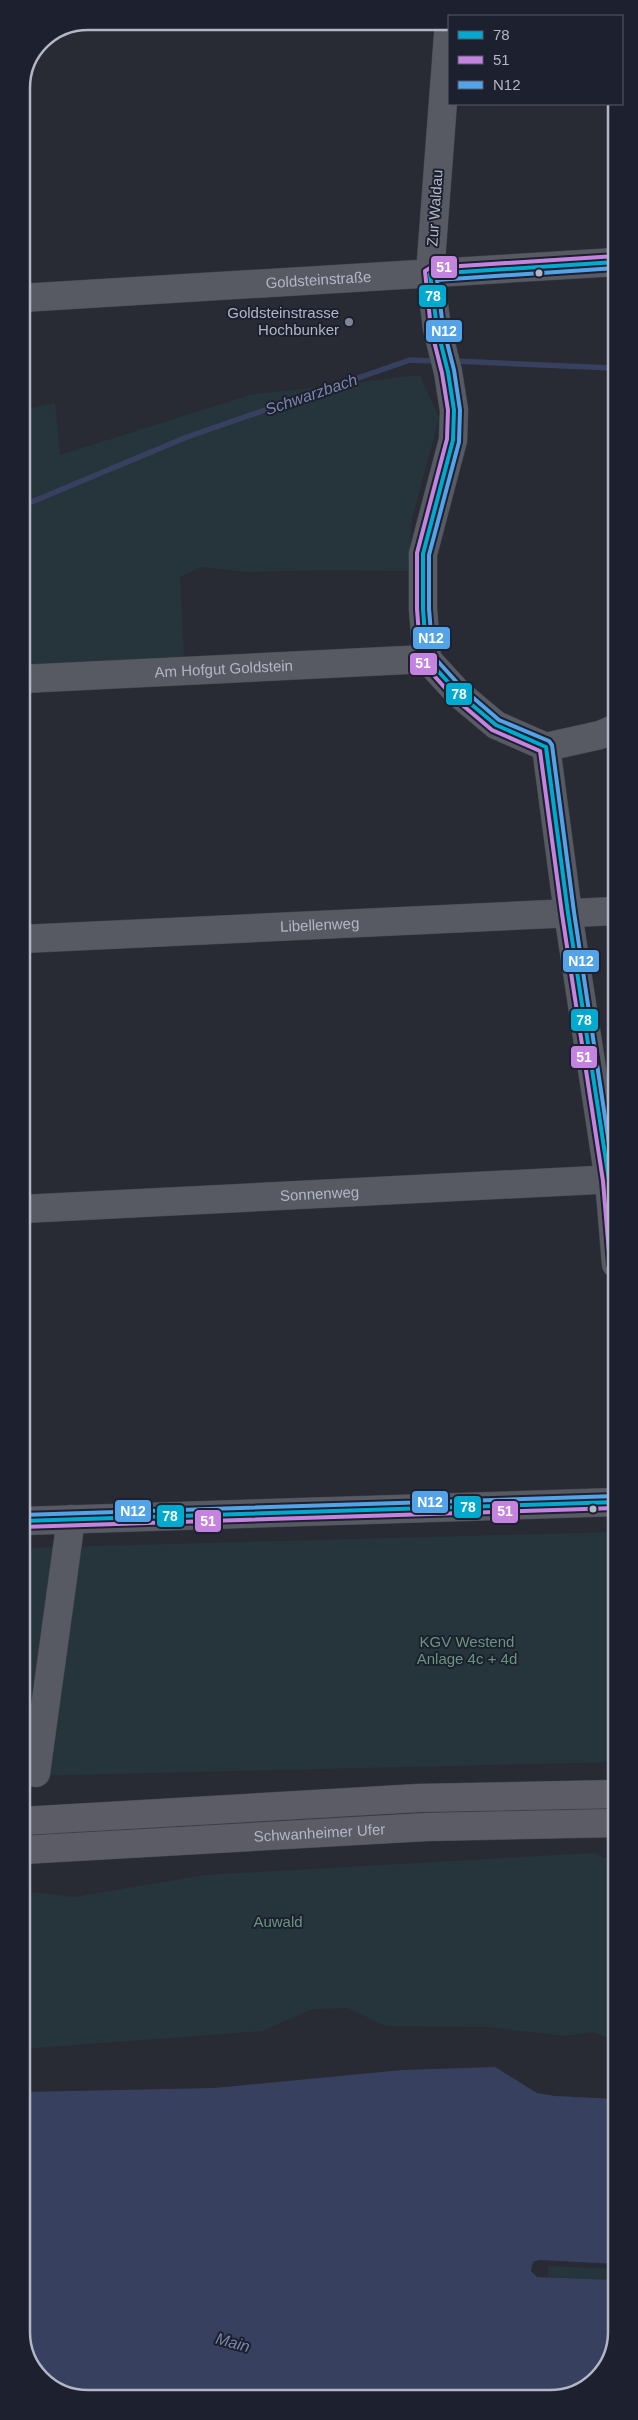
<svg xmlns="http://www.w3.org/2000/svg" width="638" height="2420" font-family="Helvetica,sans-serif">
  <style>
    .green { fill: #26353b }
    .water { fill: #37405e }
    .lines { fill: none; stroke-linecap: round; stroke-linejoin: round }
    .stream { stroke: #37405e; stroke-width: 5.5 }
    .minor-casing { stroke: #44474e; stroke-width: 29 }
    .major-casing { stroke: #464851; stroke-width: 29 }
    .minor { stroke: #585a63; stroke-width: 28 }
    .major { stroke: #5b5c65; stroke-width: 28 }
    .bus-1-casing { stroke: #1c202f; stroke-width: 8 }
    .bus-2-casing { stroke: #1c202f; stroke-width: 8 }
    .bus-3-casing { stroke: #1c202f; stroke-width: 8 }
    .bus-1 { stroke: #00a9ce; stroke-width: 4 }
    .bus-2 { stroke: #c483df; stroke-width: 4 }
    .bus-3 { stroke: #53a3e8; stroke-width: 4 }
    .bus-dot { fill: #b2b6c6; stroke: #1c202f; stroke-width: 2 }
    .poi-dot { fill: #828593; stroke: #1c202f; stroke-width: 2 }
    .labels { text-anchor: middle; stroke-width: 4; stroke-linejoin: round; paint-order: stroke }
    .street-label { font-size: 15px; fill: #b2b6c6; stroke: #1c202f }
    .poi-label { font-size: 15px; fill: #b2b6c6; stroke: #1c202f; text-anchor: end }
    .park-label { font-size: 15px; fill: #6a957d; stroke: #1c202f }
    .water-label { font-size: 16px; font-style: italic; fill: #7c86ac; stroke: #1c202f }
    .rim { fill: none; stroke: #b2b6c6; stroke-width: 2.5 }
    .line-badge { stroke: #1c202f; stroke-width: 2 }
    .badge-label { font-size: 14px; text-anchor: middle; font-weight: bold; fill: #fff }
  </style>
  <rect width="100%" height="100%" fill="#282b34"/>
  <g class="green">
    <path d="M420,375L439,418L412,519L408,571L327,570L247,572L201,567L180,577L184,658L22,671L21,410L55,403L60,455L250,395Z"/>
    <path d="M616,1532V1762L22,1776V1548Z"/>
    <path d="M560,1807L561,1811L22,1839V1830Z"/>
    <path d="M593,1853L616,1863L617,2041L592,2032L566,2036L487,2027L385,2026L348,2008L313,2009L262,2031L22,2049V1891L74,1897L205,1875Z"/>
    <path d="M548,2266L617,2269V2280L548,2277Z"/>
  </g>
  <path class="water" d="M495,2067L537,2093L555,2096L617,2099V2264L539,2260L533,2262L531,2271L537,2277L617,2280V2332L603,2373L563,2397L83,2399L44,2382L23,2345L22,2092L214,2088L402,2070Z"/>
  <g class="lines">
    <g class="stream">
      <path d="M454,361L612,368L616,370"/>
      <path d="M22,506L187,437L410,360L437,361"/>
    </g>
    <defs>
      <g id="minor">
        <path d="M449,22L430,274L437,328L448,372L454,410L453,440L423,554V609L427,659L459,694L496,725L546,747"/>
        <path id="s1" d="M21,298L616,262"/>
        <path id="s2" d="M22,679L427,659"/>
        <path d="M546,747L568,913L609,1180L616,1264"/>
        <path d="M546,747L600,735L616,728"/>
        <path id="s3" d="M22,939L616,911"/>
        <path id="s4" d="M22,1209L616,1179"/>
        <path d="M22,1521L616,1502"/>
        <path d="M36,1773L71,1519"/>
      </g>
      <g id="major">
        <path d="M22,1821L419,1798L616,1794"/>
        <path id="s5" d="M22,1850L426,1827L616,1823"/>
      </g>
    </defs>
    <use href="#minor" class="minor-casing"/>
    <use href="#major" class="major-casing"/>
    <use href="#minor" class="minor"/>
    <use href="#major" class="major"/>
    <defs>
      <g id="bus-1">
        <path d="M616,262L430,274L437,328L448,372L454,410L453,440L423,554V609L427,659L459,694L496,725L546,747L568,913L609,1180L616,1264"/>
        <path d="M22,1521L616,1502"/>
      </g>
      <g id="bus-2">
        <path d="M610,1265L603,1181L562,914L540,751L492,730L454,698L421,661L417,609V553L447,439L448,410L442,373L431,329L425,271L430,268L616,256"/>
        <path d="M22,1527L616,1508"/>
      </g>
      <g id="bus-3">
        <path d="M616,268L437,280L443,327L454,370L460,410L459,442L429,555V609L433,656L463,689L499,720L549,741L552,745L574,912L616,1190"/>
        <path d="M22,1515L616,1496"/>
      </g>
    </defs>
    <use href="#bus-1" class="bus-1-casing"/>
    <use href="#bus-2" class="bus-2-casing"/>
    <use href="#bus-3" class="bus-3-casing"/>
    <use href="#bus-1" class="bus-1"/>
    <use href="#bus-2" class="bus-2"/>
    <use href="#bus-3" class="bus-3"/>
  </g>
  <g class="bus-dot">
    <circle cx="539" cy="273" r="4.5"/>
    <circle cx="593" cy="1509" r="4.5"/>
  </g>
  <circle class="poi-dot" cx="349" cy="322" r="5"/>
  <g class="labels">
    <g class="street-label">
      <text transform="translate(435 208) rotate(-86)" y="5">Zur Waldau</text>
      <text dy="5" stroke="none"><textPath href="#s1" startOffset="298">Goldsteinstraße</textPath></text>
      <text dy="5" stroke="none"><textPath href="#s2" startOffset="202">Am Hofgut Goldstein</textPath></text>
      <text dy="5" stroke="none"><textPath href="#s3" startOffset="298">Libellenweg</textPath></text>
      <text dy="5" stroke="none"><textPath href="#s4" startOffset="298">Sonnenweg</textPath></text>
      <text dy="5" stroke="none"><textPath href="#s5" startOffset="298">Schwanheimer Ufer</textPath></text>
    </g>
    <g class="poi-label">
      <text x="339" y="318">Goldsteinstrasse<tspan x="339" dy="17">Hochbunker</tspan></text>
    </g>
    <g class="park-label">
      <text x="467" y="1647">KGV Westend<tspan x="467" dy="17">Anlage 4c + 4d</tspan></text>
      <text x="278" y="1927">Auwald</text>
    </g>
    <g class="water-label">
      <text transform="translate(311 394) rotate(-19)" y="6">Schwarzbach</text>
      <text transform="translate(233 2342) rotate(15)" y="6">Main</text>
    </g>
  </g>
  <path d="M0 0H638V2420H0ZM88 30H550A58 58 0 0 1 608 88V2332A58 58 0 0 1 550 2390H88A58 58 0 0 1 30 2332V88A58 58 0 0 1 88 30Z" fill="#1c202f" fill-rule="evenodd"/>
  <path class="rim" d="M88 30H550A58 58 0 0 1 608 88V2332A58 58 0 0 1 550 2390H88A58 58 0 0 1 30 2332V88A58 58 0 0 1 88 30Z"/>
  <g class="line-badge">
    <rect x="430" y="255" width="28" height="24" rx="5" fill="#c483df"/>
    <rect x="418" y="284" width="29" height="24" rx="5" fill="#00a9ce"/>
    <rect x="425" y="319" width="38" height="24" rx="5" fill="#53a3e8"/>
    <rect x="412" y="626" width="39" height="24" rx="5" fill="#53a3e8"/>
    <rect x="409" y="652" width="29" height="24" rx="5" fill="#c483df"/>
    <rect x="445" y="682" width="28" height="24" rx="5" fill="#00a9ce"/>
    <rect x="562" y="949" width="38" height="24" rx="5" fill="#53a3e8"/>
    <rect x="570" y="1008" width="29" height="24" rx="5" fill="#00a9ce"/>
    <rect x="570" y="1045" width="28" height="24" rx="5" fill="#c483df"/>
    <rect x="411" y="1490" width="38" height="24" rx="5" fill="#53a3e8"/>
    <rect x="453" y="1495" width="29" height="24" rx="5" fill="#00a9ce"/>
    <rect x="114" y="1499" width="38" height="24" rx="5" fill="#53a3e8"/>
    <rect x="491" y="1500" width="28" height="24" rx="5" fill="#c483df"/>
    <rect x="156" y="1504" width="29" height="24" rx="5" fill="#00a9ce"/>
    <rect x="194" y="1509" width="28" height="24" rx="5" fill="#c483df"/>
  </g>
  <g class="badge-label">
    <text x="444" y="272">51</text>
    <text x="433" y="301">78</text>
    <text x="444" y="336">N12</text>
    <text x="431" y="643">N12</text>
    <text x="423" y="668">51</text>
    <text x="459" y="699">78</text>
    <text x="581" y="966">N12</text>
    <text x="584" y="1025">78</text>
    <text x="584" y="1062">51</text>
    <text x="430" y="1507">N12</text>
    <text x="468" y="1512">78</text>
    <text x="133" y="1516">N12</text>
    <text x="505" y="1516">51</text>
    <text x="170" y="1521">78</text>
    <text x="208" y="1526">51</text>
  </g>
  <rect x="448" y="15" width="175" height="90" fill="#1c202f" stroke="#585c6b"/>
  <rect x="458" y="31" width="25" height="8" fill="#00a9ce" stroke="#585c6b"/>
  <text x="493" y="40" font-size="15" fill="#b2b6c6">78</text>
  <rect x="458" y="56" width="25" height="8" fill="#c483df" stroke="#585c6b"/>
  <text x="493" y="65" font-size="15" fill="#b2b6c6">51</text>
  <rect x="458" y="81" width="25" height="8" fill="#53a3e8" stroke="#585c6b"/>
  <text x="493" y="90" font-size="15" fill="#b2b6c6">N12</text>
</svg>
